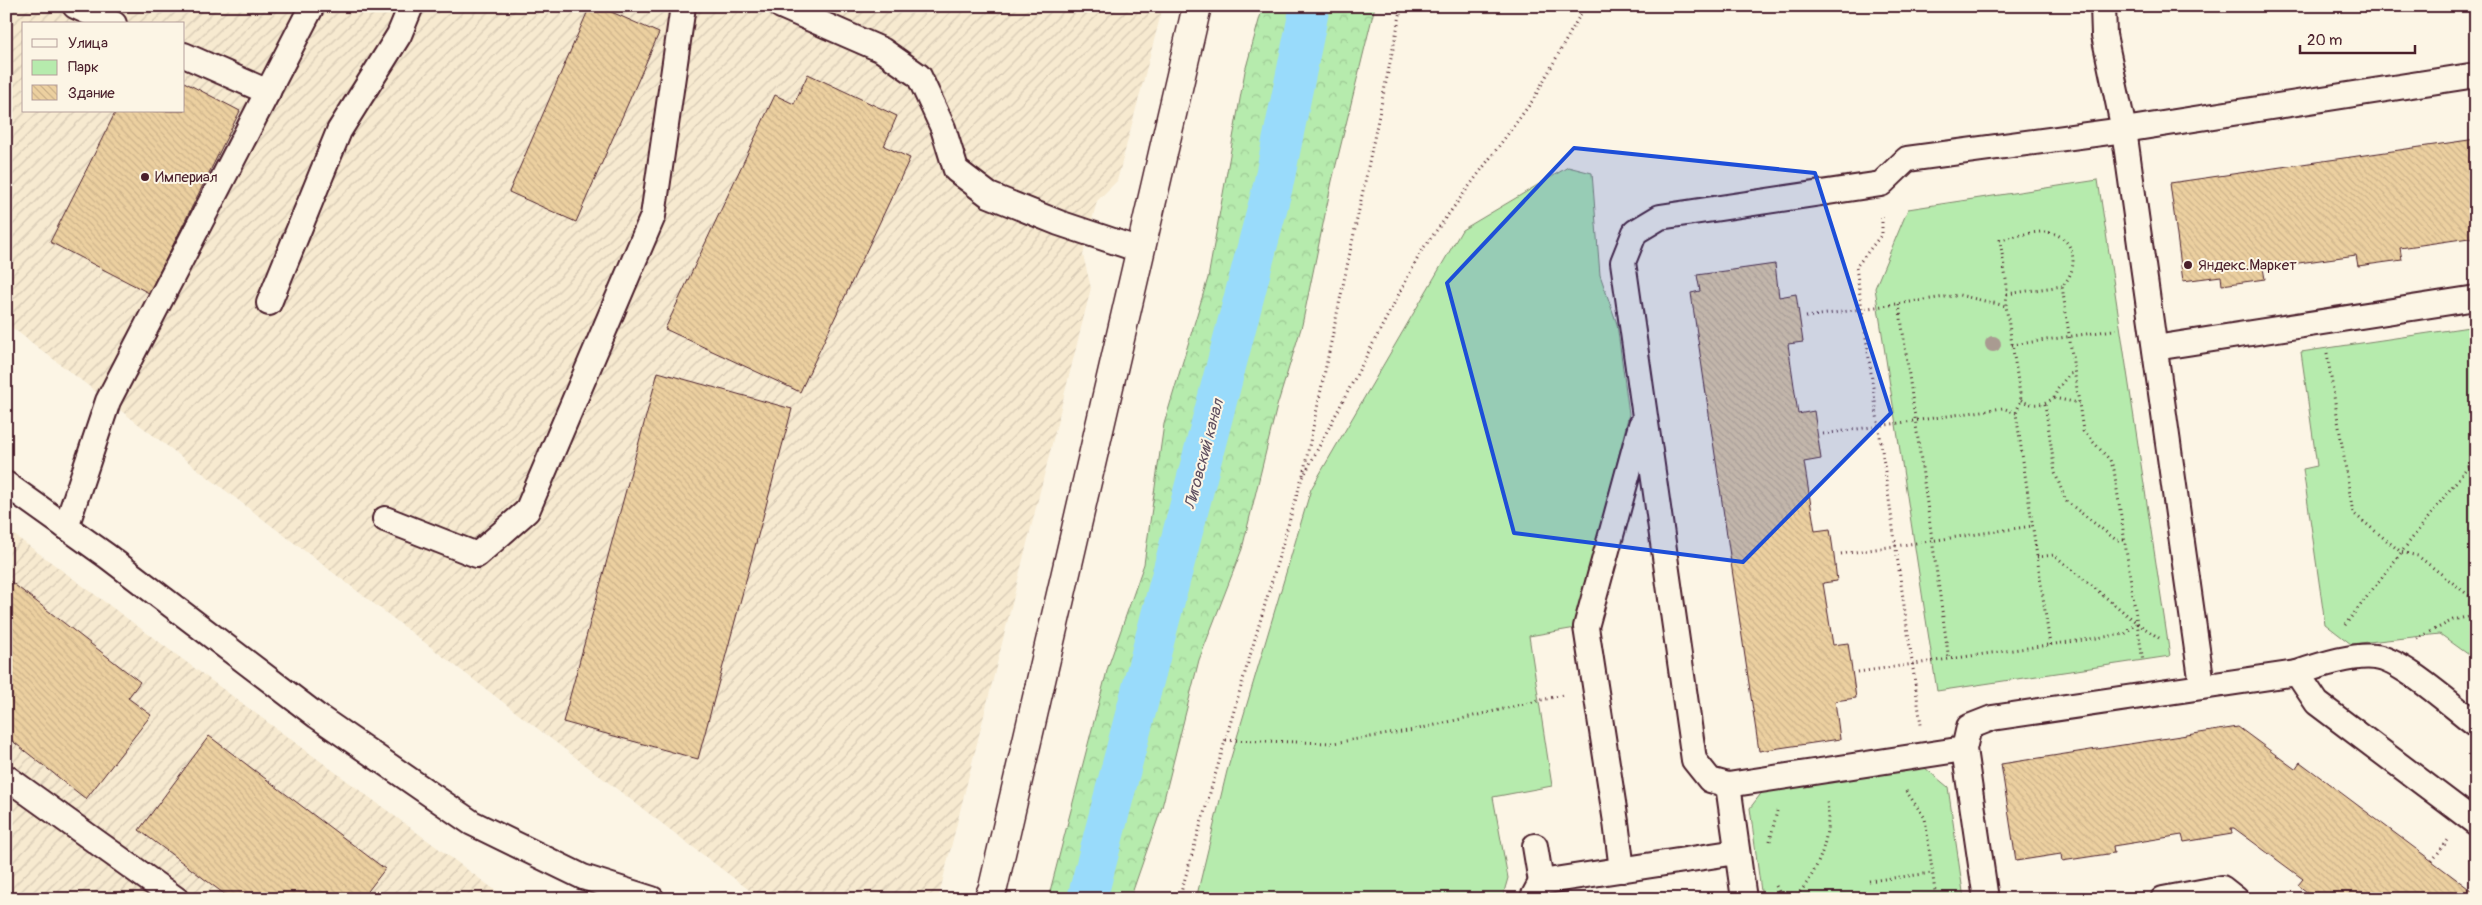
<svg xmlns="http://www.w3.org/2000/svg" width="2482" height="905" font-family="Pangolin,sans-serif">
  <style>
    .industrial { fill: url(#industrial-furrows); fill-rule: evenodd }
    .green { fill: #b6ebad; stroke: #80856c }
    .forest { fill: url(#forest-crowns); stroke: #80856c }
    .lines { fill: none; stroke-linecap: round; stroke-linejoin: round }
    .canal { stroke: #99dbfb; stroke-width: 40 }
    .building { fill: url(#building-back-hatch); stroke: #4a1f2b }
    .lane-casing { stroke: #4a1f2b; stroke-width: 28 }
    .street-casing { stroke: #4a1f2b; stroke-width: 31 }
    .path { stroke: #4a1f2b; stroke-width: 3; stroke-dasharray: 1 4; stroke-linecap: butt }
    .lane { stroke: #fcf5e5; stroke-width: 24 }
    .street { stroke: #fcf5e5; stroke-width: 28 }
    .tree { fill: #a99b91 }
    .marked { fill: #1d4ed8; fill-opacity: 0.2; stroke: #1d4ed8; stroke-width: 4; stroke-linejoin: round }
    .poi-dot { fill: #4a1f2b; stroke: #fcf5e5; stroke-width: 2 }
    .labels { text-anchor: middle; stroke-width: 4; stroke-linejoin: round; paint-order: stroke }
    .poi-label { font-size: 15px; fill: #4a1f2b; stroke: #fcf5e5; text-anchor: start }
    .water-label { font-size: 16px; font-style: italic; fill: #5e4e5f; stroke: #fcf5e5 }
  </style>
  <defs>
    <pattern id="industrial-furrows" width="10" height="10" patternUnits="userSpaceOnUse" patternTransform="scale(1.25)"><rect width="10" height="10" fill="#f7ead0"/><path d="M-1 1l2-2M0 10L10 0M9 11l2-2" fill="none" stroke="#d5c8b3"/></pattern>
    <pattern id="forest-crowns" width="20" height="18" patternUnits="userSpaceOnUse" patternTransform="scale(1.25)"><rect width="20" height="18" fill="#b6ebad"/><path d="M2 6a3 3 0 1 1 6 0M12 15a3 3 0 1 1 6 0" fill="none" stroke="#9ec995"/></pattern>
    <pattern id="building-back-hatch" width="6" height="6" patternUnits="userSpaceOnUse" patternTransform="scale(1.25)"><rect width="6" height="6" fill="#ecd0a0"/><path d="M-1 5l2 2M0 0l6 6M5-1l2 2" fill="none" stroke="#ccb28a"/></pattern>
  </defs>
  <rect width="100%" height="100%" fill="#fcf5e5"/>
  <filter id="ink" filterUnits="userSpaceOnUse"><feTurbulence type="fractalNoise" baseFrequency=".02" numOctaves="2"/><feDisplacementMap in="SourceGraphic" scale="10" xChannelSelector="R" yChannelSelector="G"/><feConvolveMatrix kernelMatrix="1 2 1 2 8 2 1 2 1" color-interpolation-filters="sRGB"/></filter>
  <g filter="url(#ink)">
    <g class="industrial">
      <path d="M6,6H1163L1117,181L1097,201L1083,255L1091,288L938,899H761L6,323ZM24,24H184V111H24Z"/>
      <path d="M6,529L507,899H6Z"/>
    </g>
    <g class="green">
      <path d="M1568,167L1592,173L1600,275L1617,324L1629,414L1576,628L1529,636L1552,786L1493,797L1508,878L1502,899H1196L1227,771L1311,489L1462,230Z"/>
      <path d="M2098,180L2170,656L1937,691L1875,288L1908,209Z"/>
      <path d="M2476,326V660L2440,634L2351,644L2325,624L2303,469L2317,466L2301,352Z"/>
      <path d="M1925,768L1948,787L1964,899H1762L1750,808L1763,791Z"/>
    </g>
    <path class="forest" d="M1263,6H1375L1332,181L1302,325L1277,406L1242,549L1199,660L1162,807L1130,899H1048L1108,667L1144,564L1164,424L1208,278L1245,71Z"/>
    <g class="lines">
      <path class="canal" d="M1087,899L1273,186L1310,6"/>
    </g>
    <g class="building">
      <path d="M590,6H598L659,33L576,222L509,192Z"/>
      <path d="M808,74L897,116L884,146L910,158L800,392L665,329L775,95L794,104Z"/>
      <path d="M184,82L240,111L149,293L50,242L116,111H184Z"/>
      <path d="M2476,139V237L2400,248L2402,260L2358,266L2356,255L2263,268L2265,279L2222,285L2221,276L2183,281L2170,183Z"/>
      <path d="M1775,264L1779,297L1796,294L1803,342L1788,344L1798,414L1814,411L1821,459L1804,462L1815,531L1830,529L1834,556L1837,581L1823,583L1833,645L1848,643L1856,698L1835,701L1840,739L1759,751L1691,293L1700,291L1697,275Z"/>
      <path d="M658,372L792,409L698,759L563,722Z"/>
      <path d="M6,578L140,682L128,698L151,715L86,799L6,736Z"/>
      <path d="M2238,727L2295,769L2300,762L2476,894V899H2316L2298,885L2303,879L2234,828H2231L2232,834L2184,842L2182,835L2113,846L2114,853L2062,861L2061,854L2016,861L2001,764Z"/>
      <path d="M209,736L385,869L362,899H231L139,830Z"/>
    </g>
    <g class="lines">
      <defs>
        <g id="lane">
          <path d="M75,6L114,24"/>
          <path d="M781,6L882,50L919,76L943,128L956,170L989,195L1059,223L1140,250"/>
          <path d="M2103,6L2104,35L2124,130L2202,685"/>
          <path d="M184,55L268,92"/>
          <path d="M269,303L339,131L399,35L411,6"/>
          <path d="M2155,348L2476,298"/>
          <path d="M6,484L107,556L317,716L472,823L583,877L652,899"/>
          <path d="M385,519L477,555L527,511L653,216L683,6"/>
          <path d="M66,527L108,401L312,6"/>
          <path d="M2297,673C2317,666 2354,654 2375,657C2401,659 2453,707 2476,724"/>
          <path d="M1964,749L1728,785L1710,780L1694,760L1623,262L1635,232L1660,217L1881,184L1907,159L2124,130L2476,75"/>
          <path d="M6,777L176,899"/>
          <path d="M1728,785L1744,899"/>
          <path d="M1535,846L1541,882"/>
          <path d="M1622,870L1616,822L1586,627L1641,425"/>
          <path d="M1532,899L1541,882L1737,852"/>
          <path d="M1986,899L1964,749L1969,727L1992,718L2297,673L2317,703L2476,823"/>
          <path d="M2163,899L2222,888L2236,899"/>
        </g>
        <path id="street" d="M988,899L993,888L1197,6"/>
      </defs>
      <use href="#lane" class="lane-casing"/>
      <use href="#street" class="street-casing"/>
      <g class="path">
        <path d="M1882,217V234L1856,267L1921,725"/>
        <path d="M2007,294L2062,286"/>
        <path d="M1899,304L1949,660"/>
        <path d="M1806,317L1959,295L2006,306"/>
        <path d="M2012,345L2120,329"/>
        <path d="M2327,353L2353,513L2401,552L2418,556L2476,601"/>
        <path d="M2054,398L2079,403"/>
        <path d="M2021,400C2032,407 2043,405 2054,398L2057,390L2069,374L2075,373"/>
        <path d="M2045,404L2055,473L2066,501L2116,540H2125"/>
        <path d="M1823,434L2003,408L2016,413"/>
        <path d="M1303,475L1402,6"/>
        <path d="M1841,554L2032,526"/>
        <path d="M2037,557L2054,555L2137,623L2162,640"/>
        <path d="M2345,625L2476,456"/>
        <path d="M2417,639L2453,620L2476,615"/>
        <path d="M2050,645L2016,413L2021,400L2006,306L2007,286L2000,240C2014,237 2029,232 2043,232C2074,232 2082,267 2062,286L2083,431L2110,460L2114,470L2143,662"/>
        <path d="M1858,672L2125,634L2136,623"/>
        <path d="M1226,740L1333,743L1414,730L1563,695"/>
        <path d="M1906,791L1925,818L1936,899"/>
        <path d="M1770,841L1777,811"/>
        <path d="M2432,861L2448,840"/>
        <path d="M1869,881L1932,873"/>
        <path d="M1776,886L1783,899"/>
        <path d="M1179,899L1301,481L1422,250L1533,100L1585,6"/>
        <path d="M1793,899C1818,876 1832,835 1827,802"/>
      </g>
      <use href="#lane" class="lane"/>
      <use href="#street" class="street"/>
    </g>
    <circle class="tree" cx="1993" cy="344" r="8"/>
  </g>
  <path class="marked" d="M1574,148L1815,173L1891,413L1743,562L1514,533L1447,283Z"/>
  <g class="poi-dot">
    <circle cx="145" cy="177" r="5"/>
    <circle cx="2188" cy="265" r="5"/>
  </g>
  <g class="labels">
    <g class="poi-label">
      <text x="155" y="182">Империал</text>
      <text x="2198" y="270">Яндекс.Маркет</text>
    </g>
    <g class="water-label">
      <text transform="translate(1203 454) rotate(-75)" y="6">Лиговский канал</text>
    </g>
  </g>
  <rect width="2482" height="905" fill="none" stroke="#fcf5e5" stroke-width="25"/>
  <rect x="12" y="12" width="2457" height="880" fill="none" stroke="#4a1f2b" stroke-width="2" filter="url(#ink)"/>
  <rect x="22" y="22" width="162" height="90" fill="#fcf5e5" stroke="#b59f9b"/>
  <rect x="32" y="39" width="25" height="8" fill="#fcf5e5" stroke="#b59f9b"/>
  <text x="68" y="48" font-size="15" fill="#4a1f2b">Улица</text>
  <rect x="32" y="60" width="25" height="15" fill="#b6ebad" stroke="#b59f9b"/>
  <text x="68" y="72" font-size="15" fill="#4a1f2b">Парк</text>
  <rect x="32" y="85" width="25" height="15" fill="url(#building-back-hatch)" stroke="#b59f9b"/>
  <text x="68" y="98" font-size="15" fill="#4a1f2b">Здание</text>
  <path d="M2300 45v8h115v-8" fill="none" stroke="#4a1f2b" stroke-width="2.5"/>
  <text x="2307" y="45" font-size="15" fill="#4a1f2b" stroke="#fcf5e5" stroke-width="4" paint-order="stroke">20 m</text>
</svg>
